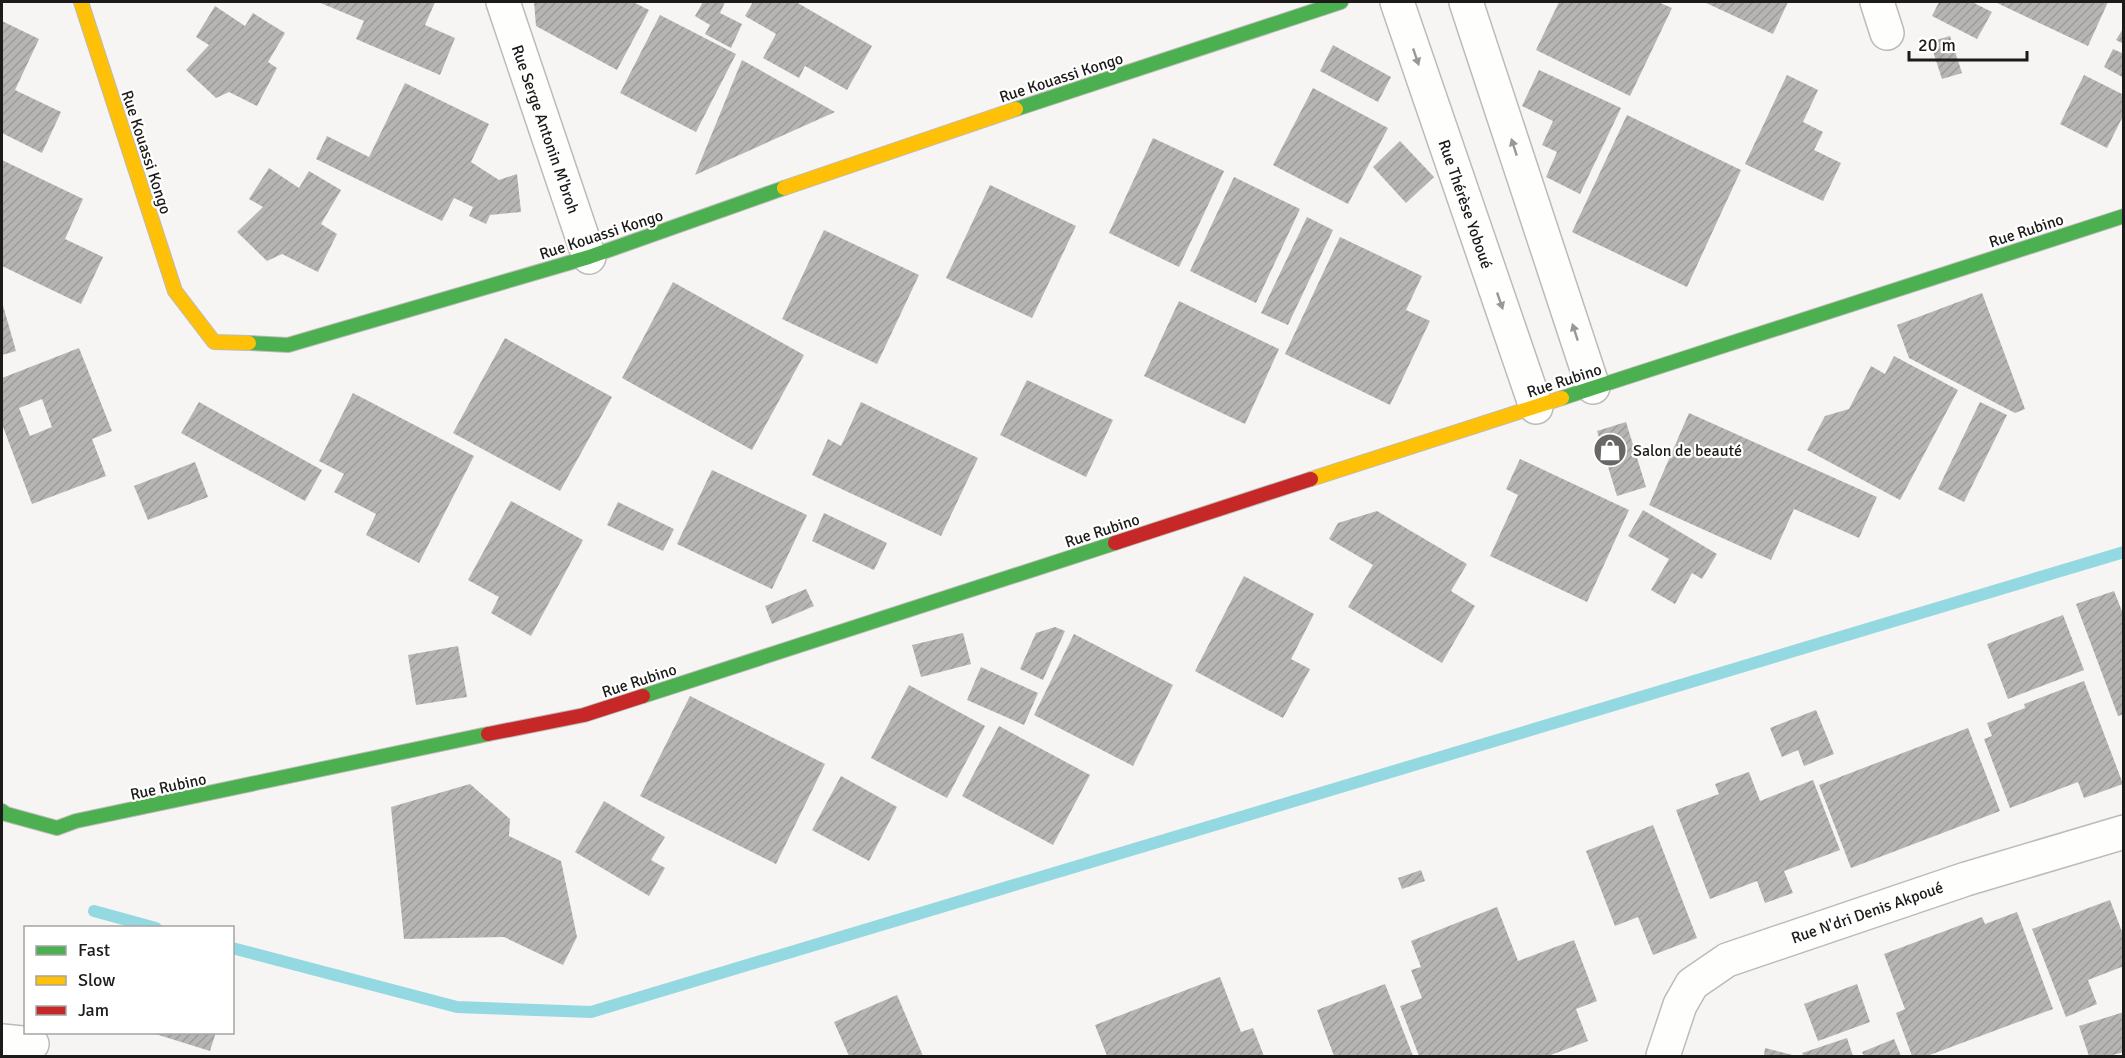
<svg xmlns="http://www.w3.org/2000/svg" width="2125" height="1058" font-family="Signika,sans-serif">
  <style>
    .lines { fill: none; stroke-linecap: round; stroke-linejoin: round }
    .stream { stroke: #94d8e2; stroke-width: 12 }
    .building { fill: url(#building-hatch); fill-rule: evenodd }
    .street-casing { stroke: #bcbbb9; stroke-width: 36 }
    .fast-casing { stroke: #bcbbb9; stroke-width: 16 }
    .slow-casing { stroke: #bcbbb9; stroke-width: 16 }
    .jam-casing { stroke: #bcbbb9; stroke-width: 16 }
    .street { stroke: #fefefd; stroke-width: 33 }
    .fast { stroke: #4caf50; stroke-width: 14 }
    .slow { stroke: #ffc107; stroke-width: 14 }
    .jam { stroke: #c62828; stroke-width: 14 }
    .oneway { fill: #989897 }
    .labels { text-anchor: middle; stroke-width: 4.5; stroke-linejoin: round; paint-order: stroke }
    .street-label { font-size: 16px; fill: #1c1b1a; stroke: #fff }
    .poi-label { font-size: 16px; fill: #1c1b1a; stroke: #fff; text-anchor: start }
  </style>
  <defs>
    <pattern id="building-hatch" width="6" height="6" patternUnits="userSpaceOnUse" patternTransform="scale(1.5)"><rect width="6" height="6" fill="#b6b5b3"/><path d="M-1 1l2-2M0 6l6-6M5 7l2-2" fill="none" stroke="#9c9b99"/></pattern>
  </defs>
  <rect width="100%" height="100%" fill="#f7f5f3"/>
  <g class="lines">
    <g class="stream">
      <path d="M94,911L156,928"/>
      <path d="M232,948L457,1007L591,1012L2124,552"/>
    </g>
  </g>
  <g class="building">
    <path d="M318,2H435L425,25L455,38L440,75L356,39L364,21Z"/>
    <path d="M534,2H633L649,10L617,70L536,26Z"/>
    <path d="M703,2H725L720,13L742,24L731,48L705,34L710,25L695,16Z"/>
    <path d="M753,2H796L872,46L847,90L805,66L799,78L763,58L776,34L745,16Z"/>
    <path d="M1559,2H1658L1672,8L1630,96L1536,50Z"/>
    <path d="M1704,2H1788L1773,34Z"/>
    <path d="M1939,2H1972L1992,12L1977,39L1932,16Z"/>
    <path d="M1995,2H2108L2088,46Z"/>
    <path d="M215,6L245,26L253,13L285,33L268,62L277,68L257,106L229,92L216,98L186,70L209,45L196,37Z"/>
    <path d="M660,15L736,54L696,132L620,93Z"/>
    <path d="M2,21L39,39L15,90L61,112L42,153L2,133Z"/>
    <path d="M2124,27V44L2116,40Z"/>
    <path d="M1950,36L1962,73L1942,79L1930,42Z"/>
    <path d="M1333,45L1391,77L1378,102L1320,71Z"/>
    <path d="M2113,49L2124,54V78L2104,67Z"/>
    <path d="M742,60L835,112L695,175Z"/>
    <path d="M1539,70L1621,108L1580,194L1546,177L1557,152L1542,145L1553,121L1522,106Z"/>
    <path d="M1787,75L1818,90L1803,122L1823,132L1814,150L1841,163L1823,201L1745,164Z"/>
    <path d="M2084,75L2124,95V114L2107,148L2060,124Z"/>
    <path d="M405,83L489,124L471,162L499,180L517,174L521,212L490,215L486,224L469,216L473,207L454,198L442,221L316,159L327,136L369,157Z"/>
    <path d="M1313,88L1388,128L1348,204L1273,165Z"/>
    <path d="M1627,115L1741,170L1687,287L1572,232Z"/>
    <path d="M1153,138L1224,171L1179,267L1109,233Z"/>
    <path d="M1400,141L1434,177L1406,203L1373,167Z"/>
    <path d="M2,160L83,199L65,239L103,257L81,304L2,266Z"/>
    <path d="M269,168L299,188L309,171L341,190L321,224L337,234L318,272L282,254L267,261L237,232L263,207L249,199Z"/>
    <path d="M1234,177L1300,209L1256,303L1190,271Z"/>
    <path d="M990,185L1076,226L1032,318L946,278Z"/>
    <path d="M1307,217L1333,230L1288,325L1261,313Z"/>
    <path d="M824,230L919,275L877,364L782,319Z"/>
    <path d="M1340,237L1422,276L1406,310L1430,321L1390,405L1285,354Z"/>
    <path d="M673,282L804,355L752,450L622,378Z"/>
    <path d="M1982,293L2025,409L2015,413L1909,358L1897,325Z"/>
    <path d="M1179,301L1279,349L1245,424L1144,376Z"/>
    <path d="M2,302L16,351L2,355Z"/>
    <path d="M505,338L612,397L560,491L453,433Z"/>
    <path d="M79,348L112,431L92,439L106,476L32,504L2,424V378ZM42,399L52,427L30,436L19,408Z"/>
    <path d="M1894,356L1958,390L1900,500L1807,450L1825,416L1849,409L1871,366L1885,374Z"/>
    <path d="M1027,380L1113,420L1086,477L1000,435Z"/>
    <path d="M353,393L474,456L419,563L366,535L376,514L334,492L344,474L319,461Z"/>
    <path d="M199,402L322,470L305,501L181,433Z"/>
    <path d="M861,402L978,458L941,536L812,475L828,439L841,446Z"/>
    <path d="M1980,402L2007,415L1964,502L1938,489Z"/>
    <path d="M1689,413L1877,497L1859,538L1794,509L1771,560L1649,505Z"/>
    <path d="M1626,422L1646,487L1617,496L1597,431Z"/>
    <path d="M1520,459L1629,510L1587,602L1490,556L1518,495L1506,489Z"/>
    <path d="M195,462L208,497L148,520L134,486Z"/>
    <path d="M712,470L807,515L772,589L677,544Z"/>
    <path d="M511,501L583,540L531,636L491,613L499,597L468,580Z"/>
    <path d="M618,502L674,529L663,551L607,525Z"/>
    <path d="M1643,510L1717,554L1702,579L1692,573L1675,604L1651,590L1669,559L1628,536Z"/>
    <path d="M1377,511L1467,564L1451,591L1475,606L1442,663L1348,607L1373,565L1329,539L1338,523Z"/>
    <path d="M824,513L887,543L874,570L812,541Z"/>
    <path d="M1244,576L1314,614L1291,659L1310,669L1283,718L1195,671Z"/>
    <path d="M806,589L814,606L772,624L765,606Z"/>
    <path d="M2114,591L2124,616V714L2118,716L2076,604Z"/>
    <path d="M2063,615L2084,670L2008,699L1987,644Z"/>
    <path d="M1055,627L1065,631L1043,680L1020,669L1036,633Z"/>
    <path d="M963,633L971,664L921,677L912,645Z"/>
    <path d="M1074,634L1173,685L1133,766L1034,715Z"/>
    <path d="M458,646L467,697L416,705L408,655Z"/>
    <path d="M981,667L1038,693L1024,725L967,700Z"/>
    <path d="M2084,681L2123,784L2084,798L2078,782L2010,808L1984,739L1992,736L1987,723L2025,708L2024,704Z"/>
    <path d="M909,685L985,726L947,798L871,758Z"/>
    <path d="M690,696L825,764L776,864L640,796Z"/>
    <path d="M1816,710L1834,754L1804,766L1798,750L1782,757L1770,728Z"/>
    <path d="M999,726L1090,775L1053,845L962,796Z"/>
    <path d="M1968,728L2000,811L1851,868L1819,785Z"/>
    <path d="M1749,772L1760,801L1813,780L1840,850L1784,871L1793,893L1765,903L1757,881L1710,899L1676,810L1719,794L1715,784Z"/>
    <path d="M841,776L897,807L869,861L812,830Z"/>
    <path d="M470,784L510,819L509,836L561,861L577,937L563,965L504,937L404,939L391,807Z"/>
    <path d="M604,801L665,837L651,860L665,868L649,896L575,852Z"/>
    <path d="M1653,825L1697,938L1653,955L1638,917L1615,926L1586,851Z"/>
    <path d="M1421,870L1425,881L1402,889L1398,878Z"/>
    <path d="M2110,900L2124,937V966L2088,980L2097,1004L2066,1017L2032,929Z"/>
    <path d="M1497,907L1518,961L1574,940L1597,1001L1576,1009L1588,1041L1548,1056H1419L1400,1006L1422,998L1411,970L1421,967L1411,941Z"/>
    <path d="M2017,912L2053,1009L1927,1056H1912L1896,1013L1905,1009L1884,954L1982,917L1985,924Z"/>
    <path d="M1220,977L1241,1032L1253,1028L1264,1056H1107L1095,1025Z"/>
    <path d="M1385,984L1413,1056H1334L1317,1010Z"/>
    <path d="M1857,984L1870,1022L1818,1041L1804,1004Z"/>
    <path d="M897,995L923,1056H849L834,1022Z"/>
    <path d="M2124,1012V1052L2109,1056H2089L2079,1026Z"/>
    <path d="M149,1032H216L210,1051Z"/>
    <path d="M1847,1038L1853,1056H1804L1802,1053Z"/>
    <path d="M1894,1039L1901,1056H1864L1862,1052Z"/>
    <path d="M1765,1048L1796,1056H1764Z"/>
  </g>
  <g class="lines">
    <defs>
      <g id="street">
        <path d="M503,2L589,257"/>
        <path d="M1397,2L1536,407"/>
        <path d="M1466,2L1593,387"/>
        <path d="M1877,2L1887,33"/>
        <path d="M2,1041L32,1044"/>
        <path d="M1663,1056L1680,1005L1692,984L1727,960L1966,879L2124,832"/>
      </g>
      <g id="fast">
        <path d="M1016,109L1341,2"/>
        <path d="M249,343L288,345L589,257L784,188"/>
        <path d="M1562,398L2124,216"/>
        <path d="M643,696L1115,543"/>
        <path d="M2,811L6,814L57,828L76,821L488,734"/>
      </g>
      <g id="slow">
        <path d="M81,2L175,291L214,342L249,343"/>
        <path d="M784,188L1016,109"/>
        <path d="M1311,479L1562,398"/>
      </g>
      <g id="jam">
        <path d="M1115,543L1311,479"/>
        <path d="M488,734L584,715L643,696"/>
      </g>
    </defs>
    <use href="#street" class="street-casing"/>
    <use href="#fast" class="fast-casing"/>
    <use href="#slow" class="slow-casing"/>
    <use href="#jam" class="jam-casing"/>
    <use href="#street" class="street"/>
    <use href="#fast" class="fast"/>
    <use href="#slow" class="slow"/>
    <use href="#jam" class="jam"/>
  </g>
  <defs><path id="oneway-solid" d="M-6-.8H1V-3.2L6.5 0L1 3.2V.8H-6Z" transform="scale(1.5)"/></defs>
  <g class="oneway">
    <use href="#oneway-solid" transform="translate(1416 57) rotate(71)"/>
    <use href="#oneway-solid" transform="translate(1514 147) rotate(-108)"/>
    <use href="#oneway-solid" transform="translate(1500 301) rotate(71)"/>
    <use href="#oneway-solid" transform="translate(1575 332) rotate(-108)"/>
  </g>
  <defs>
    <symbol id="shop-disc" viewBox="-11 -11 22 22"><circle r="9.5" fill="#696766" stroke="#fff"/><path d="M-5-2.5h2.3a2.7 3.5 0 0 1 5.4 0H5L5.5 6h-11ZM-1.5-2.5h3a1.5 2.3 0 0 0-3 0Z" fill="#fff"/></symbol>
  </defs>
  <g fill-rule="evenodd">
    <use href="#shop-disc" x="1591" y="431" width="38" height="38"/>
  </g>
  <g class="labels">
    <g class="street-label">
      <text transform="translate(1061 77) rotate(-18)" y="6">Rue Kouassi Kongo</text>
      <text transform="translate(546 129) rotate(71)" y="6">Rue Serge Antonin M'broh</text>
      <text transform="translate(147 152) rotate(72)" y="6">Rue Kouassi Kongo</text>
      <text transform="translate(1466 204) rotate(71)" y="6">Rue Thérèse Yoboué</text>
      <text transform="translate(2026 230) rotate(-18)" y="6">Rue Rubino</text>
      <text transform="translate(601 234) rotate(-18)" y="6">Rue Kouassi Kongo</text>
      <text transform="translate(1564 380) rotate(-18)" y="6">Rue Rubino</text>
      <text transform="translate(1102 530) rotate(-18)" y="6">Rue Rubino</text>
      <text transform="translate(639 680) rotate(-18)" y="6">Rue Rubino</text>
      <text transform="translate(168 786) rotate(-12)" y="6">Rue Rubino</text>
      <text transform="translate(1867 912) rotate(-19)" y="6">Rue N'dri Denis Akpoué</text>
    </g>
    <g class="poi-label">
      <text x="1633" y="456">Salon de beauté</text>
    </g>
  </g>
  <rect width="2125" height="1058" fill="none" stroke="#1c1b1a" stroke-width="6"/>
  <rect x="24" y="926" width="210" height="108" fill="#ffffff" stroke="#a4a4a3" stroke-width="1.5"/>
  <rect x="36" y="946" width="30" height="9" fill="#4caf50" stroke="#a4a4a3" stroke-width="1.5"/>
  <text x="78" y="956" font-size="18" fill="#1c1b1a">Fast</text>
  <rect x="36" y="976" width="30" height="9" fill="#ffc107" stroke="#a4a4a3" stroke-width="1.5"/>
  <text x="78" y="986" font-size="18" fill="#1c1b1a">Slow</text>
  <rect x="36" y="1006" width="30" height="9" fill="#c62828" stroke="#a4a4a3" stroke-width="1.5"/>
  <text x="78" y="1016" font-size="18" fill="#1c1b1a">Jam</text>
  <path d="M1909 51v9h118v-9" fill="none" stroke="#1c1b1a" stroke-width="3"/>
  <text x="1918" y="51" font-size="18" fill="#1c1b1a" stroke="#ffffff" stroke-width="4.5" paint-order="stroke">20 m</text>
</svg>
